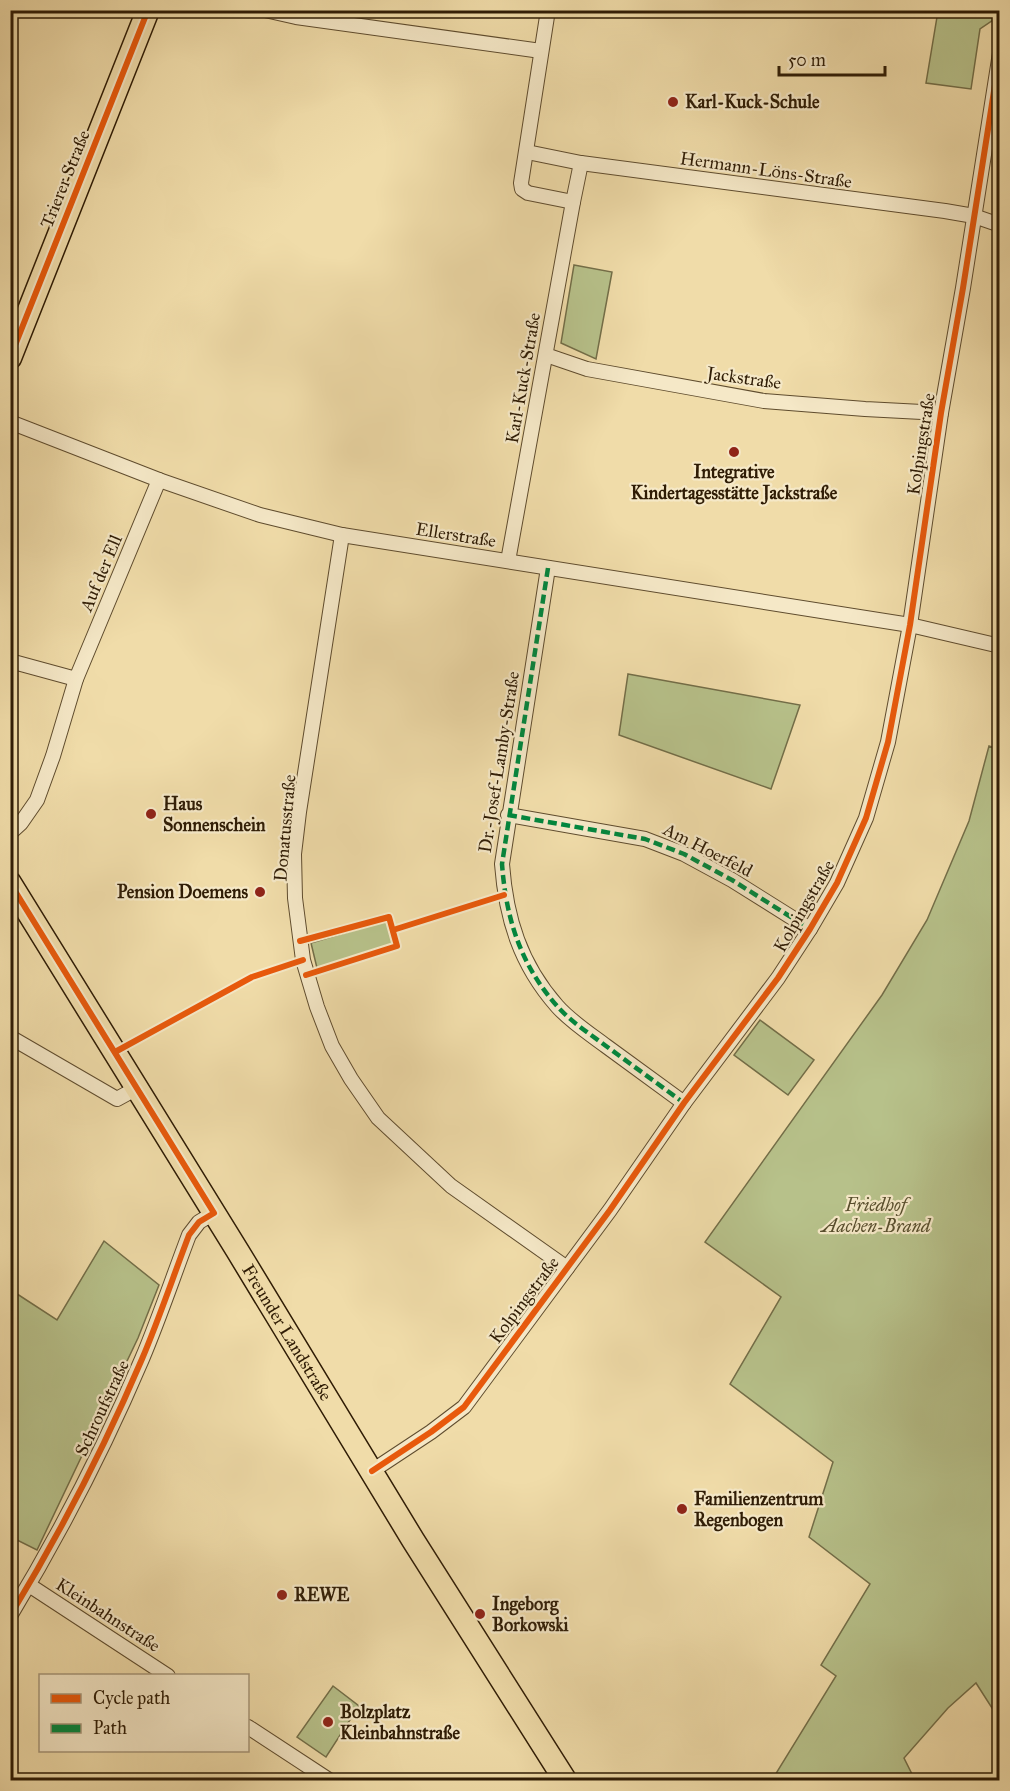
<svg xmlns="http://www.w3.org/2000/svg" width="1010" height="1791" font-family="'IM FELL Great Primer',serif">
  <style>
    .green { fill: #b7c18a; stroke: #736e48; stroke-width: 1.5 }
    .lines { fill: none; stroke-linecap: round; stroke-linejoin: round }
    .minor-casing { stroke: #5f4c2e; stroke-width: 16 }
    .primary-casing { stroke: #2f1c05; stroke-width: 25 }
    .minor { stroke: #f5e8c7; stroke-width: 14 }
    .primary { stroke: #f0dca9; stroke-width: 22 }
    .quiet { stroke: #00873e; stroke-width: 4.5; stroke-dasharray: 9 4.5; stroke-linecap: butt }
    .cycleway-casing { stroke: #f5e8c7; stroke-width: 10 }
    .cycleway { stroke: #e8590c; stroke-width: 6 }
    .poi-dot { fill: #8f2418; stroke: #f5e8c7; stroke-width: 2 }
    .labels { text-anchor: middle; stroke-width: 4.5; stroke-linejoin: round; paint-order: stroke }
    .poi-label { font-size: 18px; font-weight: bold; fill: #2f1c05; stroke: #f5e8c7; text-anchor: start }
    .street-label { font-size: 18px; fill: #2f1c05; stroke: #f5e8c7 }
    .park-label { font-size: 18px; font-style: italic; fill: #584e2d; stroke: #f5e8c7 }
  </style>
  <rect width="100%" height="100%" fill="#f0dca9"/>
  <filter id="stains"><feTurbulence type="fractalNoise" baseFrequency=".00333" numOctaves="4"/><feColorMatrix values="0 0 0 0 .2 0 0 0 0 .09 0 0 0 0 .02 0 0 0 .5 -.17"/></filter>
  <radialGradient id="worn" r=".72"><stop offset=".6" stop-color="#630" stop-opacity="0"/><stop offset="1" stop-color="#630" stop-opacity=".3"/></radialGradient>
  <g class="green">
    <path d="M938,11H994L993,20L980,29L971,89L926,83Z"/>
    <path d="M574,265L612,272L596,359L561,343Z"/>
    <path d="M628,674L800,705L771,789L619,735Z"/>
    <path d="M989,746L1000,750L999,1719L976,1683L948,1708L904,1758L915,1780H772L836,1676L821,1665L870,1584L809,1537L833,1462L730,1384L781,1297L705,1242L882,995L927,920L969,821Z"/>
    <path d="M388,920L394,944L317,968L311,943Z"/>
    <path d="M760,1020L814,1060L788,1095L734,1055Z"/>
    <path d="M104,1241L159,1285L138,1338L37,1550L11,1537V1290L57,1320Z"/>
    <path d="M333,1686L359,1706L326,1757L297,1737Z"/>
  </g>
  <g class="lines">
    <defs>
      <g id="minor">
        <path d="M265,10L296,17L541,51"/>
        <path d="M527,152L581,163L945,211L974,216L1000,225"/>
        <path d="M573,202L581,163"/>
        <path d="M546,355L587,369L764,401L865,409L941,413"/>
        <path d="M10,422L159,480L260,515L342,535L910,625L1000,646"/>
        <path d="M342,535L299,812L294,854L295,898L303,960L317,1007L332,1046L351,1079L378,1118L451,1186L567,1268"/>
        <path d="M508,561L573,202L528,193L522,189L521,183L548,10"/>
        <path d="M548,568L502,864C506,918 520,964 557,1006C570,1021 590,1034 606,1046C632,1065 658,1084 684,1103"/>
        <path d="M10,661L76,679"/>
        <path d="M508,815L645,839L684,854L732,880L810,929"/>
        <path d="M10,833L21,823L37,800L53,756L76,679L159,480"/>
        <path d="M10,1037L117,1099L137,1088"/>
        <path d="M372,1471L431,1432L464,1407L610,1210L684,1103L778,978L810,929L837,883L866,818L888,742L910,625L941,413L963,288L1000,53"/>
        <path d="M29,1585L168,1676"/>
        <path d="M10,1616C59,1535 105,1446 142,1359C159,1319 173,1277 189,1235L199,1222L214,1213"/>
        <path d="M248,1727L329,1780"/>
      </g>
      <g id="primary">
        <path d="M10,358L148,10"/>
        <path id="s1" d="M10,883L237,1250L413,1540L565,1780"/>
      </g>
    </defs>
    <use href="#minor" class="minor-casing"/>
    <use href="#primary" class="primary-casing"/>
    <use href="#minor" class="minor"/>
    <use href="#primary" class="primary"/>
    <g class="quiet">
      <path d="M548,568L502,864C506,918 520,964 557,1006C570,1021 590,1034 606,1046C632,1065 658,1084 684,1103"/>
      <path d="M508,815L645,839L684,854L732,880L810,929"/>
    </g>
    <defs>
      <g id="cycleway">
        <path d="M10,358L148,10"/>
        <path d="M10,883L214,1213L199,1222L189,1235C173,1277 159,1319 142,1359C105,1446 59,1535 10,1616"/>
        <path d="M393,930L504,895"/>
        <path d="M300,941L389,917L397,946L306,975"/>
        <path d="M115,1052L252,977L303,960"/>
        <path d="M372,1471L431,1432L464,1407L610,1210L684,1103L778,978L810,929L837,883L866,818L888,742L910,625L941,413L963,288L1000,53"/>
      </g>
    </defs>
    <use href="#cycleway" class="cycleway-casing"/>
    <use href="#cycleway" class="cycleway"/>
  </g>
  <g class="poi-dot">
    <circle cx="673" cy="102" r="6"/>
    <circle cx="734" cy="452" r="6"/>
    <circle cx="151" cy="814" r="6"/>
    <circle cx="260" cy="892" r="6"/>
    <circle cx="682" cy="1509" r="6"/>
    <circle cx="282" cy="1595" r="6"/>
    <circle cx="480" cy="1614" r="6"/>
    <circle cx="328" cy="1722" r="6"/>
  </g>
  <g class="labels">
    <g class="poi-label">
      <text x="685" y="108">Karl-Kuck-Schule</text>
      <text x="734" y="478" text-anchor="middle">Integrative<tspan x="734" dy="21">Kindertagesstätte Jackstraße</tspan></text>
      <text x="163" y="810">Haus<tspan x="163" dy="21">Sonnenschein</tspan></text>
      <text x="248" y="898" text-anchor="end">Pension Doemens</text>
      <text x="694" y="1505">Familienzentrum<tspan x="694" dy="21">Regenbogen</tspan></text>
      <text x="294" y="1601">REWE</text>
      <text x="492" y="1610">Ingeborg<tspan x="492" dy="21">Borkowski</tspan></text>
      <text x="340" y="1718">Bolzplatz<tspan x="340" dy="21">Kleinbahnstraße</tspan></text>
    </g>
    <g class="street-label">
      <text transform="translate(766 170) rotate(8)" y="6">Hermann-Löns-Straße</text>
      <text transform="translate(65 179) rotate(-68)" y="6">Trierer Straße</text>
      <text transform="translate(523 378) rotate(-80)" y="6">Karl-Kuck-Straße</text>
      <text transform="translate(744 378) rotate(8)" y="6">Jackstraße</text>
      <text transform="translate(921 444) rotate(-81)" y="6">Kolpingstraße</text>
      <text transform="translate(456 535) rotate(9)" y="6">Ellerstraße</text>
      <text transform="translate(101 573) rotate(-67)" y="6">Auf der Ell</text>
      <text transform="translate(499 762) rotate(-81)" y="6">Dr.-Josef-Lamby-Straße</text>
      <text transform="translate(285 828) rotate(-85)" y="6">Donatusstraße</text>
      <text transform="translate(708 850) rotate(27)" y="6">Am Hoerfeld</text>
      <text transform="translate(804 906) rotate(-60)" y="6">Kolpingstraße</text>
      <text transform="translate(524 1300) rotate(-53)" y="6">Kolpingstraße</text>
      <text dy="6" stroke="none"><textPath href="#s1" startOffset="528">Freunder Landstraße</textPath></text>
      <text transform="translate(102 1408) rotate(-65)" y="6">Schroufstraße</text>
      <text transform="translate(108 1615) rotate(33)" y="6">Kleinbahnstraße</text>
    </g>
    <g class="park-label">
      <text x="876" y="1211">Friedhof<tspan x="876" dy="21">Aachen-Brand</tspan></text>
    </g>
  </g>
  <rect width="1010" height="1791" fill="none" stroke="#f0dca9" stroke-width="36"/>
  <rect x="12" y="12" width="986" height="1767" fill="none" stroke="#2f1c05" stroke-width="3"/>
  <rect x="18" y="18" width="974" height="1755" fill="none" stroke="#2f1c05" stroke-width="1.5"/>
  <rect x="39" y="1674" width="210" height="78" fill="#f5e8c7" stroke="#a69679" stroke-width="1.5"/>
  <rect x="51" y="1694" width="30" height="9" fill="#e8590c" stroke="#a69679" stroke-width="1.5"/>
  <text x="93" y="1704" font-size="18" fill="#2f1c05">Cycle path</text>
  <rect x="51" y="1724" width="30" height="9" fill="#00873e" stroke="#a69679" stroke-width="1.5"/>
  <text x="93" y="1734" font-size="18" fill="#2f1c05">Path</text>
  <path d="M779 66v9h106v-9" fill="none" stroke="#2f1c05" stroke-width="3"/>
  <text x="788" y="66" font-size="18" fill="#2f1c05" stroke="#f5e8c7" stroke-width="4.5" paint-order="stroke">50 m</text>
  <rect width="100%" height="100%" filter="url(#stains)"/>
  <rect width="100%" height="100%" fill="url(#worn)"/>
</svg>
